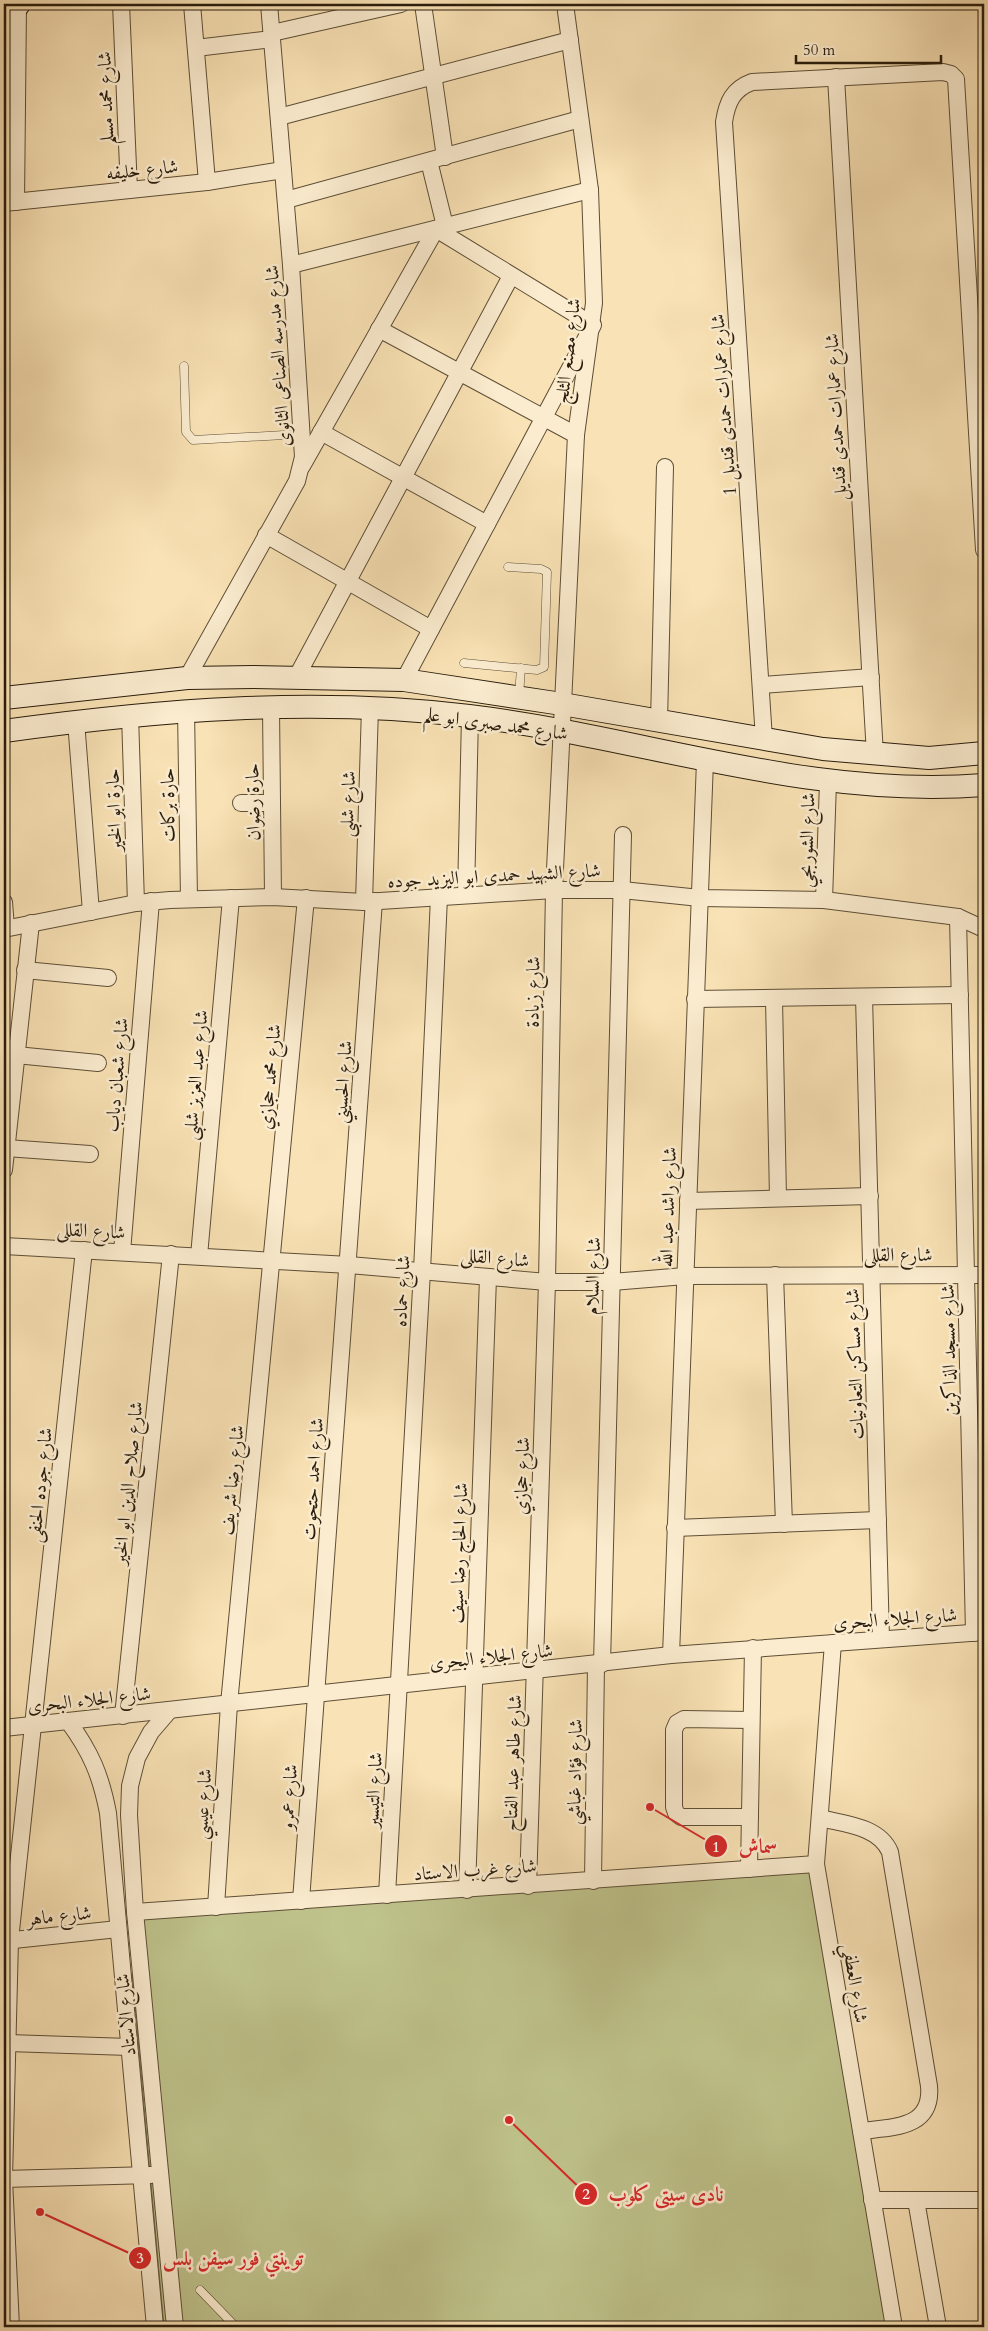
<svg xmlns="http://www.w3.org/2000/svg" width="988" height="2331" font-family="Cardo,Amiri,serif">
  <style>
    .green { fill: #bfc38c; stroke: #74704c }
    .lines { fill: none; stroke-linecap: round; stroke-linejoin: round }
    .lane-casing { stroke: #5d4e36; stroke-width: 9 }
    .street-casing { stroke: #5d4e36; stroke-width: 18 }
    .secondary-casing { stroke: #291c0c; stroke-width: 24 }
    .lane { stroke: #fbeccf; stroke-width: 8 }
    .street { stroke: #fbeccf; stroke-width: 16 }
    .secondary { stroke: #fbeccf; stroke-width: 22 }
    .labels { text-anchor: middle; stroke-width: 5; stroke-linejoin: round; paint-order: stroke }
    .street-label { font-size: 19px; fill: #291c0c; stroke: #fbeccf }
    .leader { fill: none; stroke: #d62828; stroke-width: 2 }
    .callout-dot { fill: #d62828; stroke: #fbeccf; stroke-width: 2 }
    .mark-label { font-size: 15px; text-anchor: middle; font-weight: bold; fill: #fff }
    .callout-label { font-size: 20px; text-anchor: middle; font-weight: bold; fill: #d62828; stroke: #fbeccf; stroke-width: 5; stroke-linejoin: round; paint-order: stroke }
  </style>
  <rect width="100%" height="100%" fill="#f9e2b5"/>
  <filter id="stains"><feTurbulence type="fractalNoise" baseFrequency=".004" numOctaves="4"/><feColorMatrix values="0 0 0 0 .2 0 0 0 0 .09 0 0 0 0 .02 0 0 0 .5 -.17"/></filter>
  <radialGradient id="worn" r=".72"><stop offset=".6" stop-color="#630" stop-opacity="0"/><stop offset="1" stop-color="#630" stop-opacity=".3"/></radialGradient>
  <path class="green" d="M816,1864L895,2327H164L132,1973H141L135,1912Z"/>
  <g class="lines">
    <defs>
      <g id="lane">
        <path d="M184,366L186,432L193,440L302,434"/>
        <path d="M464,663L537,670L544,667L547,572L541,569L508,567"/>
        <path d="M519,696L521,668"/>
        <path d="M200,2290L236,2327"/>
      </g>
      <g id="street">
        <path d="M121,4L129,190"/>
        <path d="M192,4L207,182"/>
        <path d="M423,4L445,157"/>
        <path d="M272,33L401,4"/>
        <path d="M196,48L272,39"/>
        <path d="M836,77L875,755"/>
        <path d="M279,117L570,40"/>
        <path d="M429,161L445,226"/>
        <path d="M286,200L580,119"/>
        <path d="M16,202L18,6"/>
        <path d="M4,203L207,182L283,170"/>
        <path d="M291,265L590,190"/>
        <path d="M379,329L576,435"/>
        <path d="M321,432L487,524"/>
        <path d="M302,466L436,229L593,325L404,680"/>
        <path d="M266,535L431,629"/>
        <path d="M187,678L297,481L303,457L291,265L269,4"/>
        <path d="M296,678L511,276"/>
        <path d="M761,685L871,677"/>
        <path d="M271,707L273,897"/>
        <path d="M186,710L189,899"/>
        <path d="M130,715L136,903"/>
        <path d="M76,721L91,912"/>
        <path d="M659,722L665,467"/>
        <path d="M764,739L724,122C727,102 733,89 752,82L943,72L951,74L956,79L984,550"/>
        <path d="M241,803H271"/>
        <path d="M466,895L470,716"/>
        <path d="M824,900L828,782"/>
        <path d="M4,902L6,928"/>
        <path d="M364,902L370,708"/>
        <path d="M958,917L974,1633"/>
        <path d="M4,929L136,903L170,900L273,897L364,902L554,890H622L700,898L824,900L958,917L984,929"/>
        <path d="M25,970L108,978"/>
        <path d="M864,997L881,1639"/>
        <path d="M695,999L960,995"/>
        <path d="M774,999L778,1198"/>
        <path d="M16,1055L98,1063"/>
        <path d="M6,1148L90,1154"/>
        <path d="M4,1170L31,923"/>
        <path d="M688,1201L870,1196"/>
        <path d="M4,1246L349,1265L547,1282H612L685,1276L984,1275"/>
        <path d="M122,1252L151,901"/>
        <path d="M199,1256L231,898"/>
        <path d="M775,1275L784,1524"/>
        <path d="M675,1528L878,1520"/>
        <path d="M833,1643L816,1864L894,2327"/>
        <path d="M671,1655L705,761"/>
        <path d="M602,1664L623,835"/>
        <path d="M169,1711L151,1732L137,1758L130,1786L129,1815L135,1912L175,2327"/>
        <path d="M123,1716L171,1254"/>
        <path d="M68,1721C91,1752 101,1776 108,1813L155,2327"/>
        <path d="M4,1728L671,1655L984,1632"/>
        <path d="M750,1817H681L676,1813L674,1807V1730L677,1723L684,1719L751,1720"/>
        <path d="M820,1818C844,1824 879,1826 890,1852L929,2086C933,2129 892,2127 861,2131"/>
        <path d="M749,1869L753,1648"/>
        <path d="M593,1881L596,1664"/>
        <path d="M528,1886L547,1282L554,890L576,435L594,303L590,190L565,4"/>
        <path d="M467,1890L488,1277"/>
        <path d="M387,1895L422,1271L439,897"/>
        <path d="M301,1901L374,901"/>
        <path d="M216,1907L229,1704L306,898"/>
        <path d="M135,1912L816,1864"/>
        <path d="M4,1941L118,1929"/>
        <path d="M8,2043L129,2047"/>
        <path d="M4,2179L151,2175"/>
        <path d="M872,2200H984"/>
        <path d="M916,2200L938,2327"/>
        <path d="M11,2327L4,2179L10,1940L84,1250"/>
      </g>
      <g id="secondary">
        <path d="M4,24L19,4"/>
        <path d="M4,698L187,678L253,677L404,680L562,704L823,749L929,758L984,753"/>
        <path d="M4,731C158,710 314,697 469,716C643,737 806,799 984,785"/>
      </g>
    </defs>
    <use href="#lane" class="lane-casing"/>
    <use href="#street" class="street-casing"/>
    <use href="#secondary" class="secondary-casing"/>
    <use href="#lane" class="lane"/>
    <use href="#street" class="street"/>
    <use href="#secondary" class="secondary"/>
  </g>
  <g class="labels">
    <g class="street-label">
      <text transform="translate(105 98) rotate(-92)" y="7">شارع محمد مسلم</text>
      <text transform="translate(142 169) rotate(-6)" y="7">شارع خليفه</text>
      <text transform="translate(567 351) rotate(-83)" y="7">شارع مصنع الثلج</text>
      <text transform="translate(277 356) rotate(-94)" y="7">شارع مدرسه الصناعى الثانوى</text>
      <text transform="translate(723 405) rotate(-94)" y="7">شارع عمارات حمدى قنديل 1</text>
      <text transform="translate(835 417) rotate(-93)" y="7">شارع عمارات حمدى قنديل</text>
      <text transform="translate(496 723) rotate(8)" y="7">شارع محمد صبرى ابو علم</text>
      <text transform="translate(252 802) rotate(-91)" y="7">حارة رضوان</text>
      <text transform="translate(347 804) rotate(-88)" y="7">شارع شلبى</text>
      <text transform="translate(167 805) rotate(-91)" y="7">حارة بركات</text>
      <text transform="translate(113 810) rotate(-92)" y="7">حارة ابو الخير</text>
      <text transform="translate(806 840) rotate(-88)" y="7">شارع الشوربجي</text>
      <text transform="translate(494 875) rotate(-3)" y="7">شارع الشهيد حمدى ابو اليزيد جوده</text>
      <text transform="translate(532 992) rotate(-89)" y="7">شارع زيادة</text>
      <text transform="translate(116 1075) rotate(-85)" y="7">شارع شعبان دياب</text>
      <text transform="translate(195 1075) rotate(-85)" y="7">شارع عبد العزيز شلبى</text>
      <text transform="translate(269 1077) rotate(-85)" y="7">شارع محمد حجازي</text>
      <text transform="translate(342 1082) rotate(-86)" y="7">شارع الحسيني</text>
      <text transform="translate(667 1207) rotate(-88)" y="7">شارع راشد عبد الله</text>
      <text transform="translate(91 1230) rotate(3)" y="7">شارع القللى</text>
      <text x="898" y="1261">شارع القللى</text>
      <text transform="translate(495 1257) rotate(5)" y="7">شارع القللى</text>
      <text transform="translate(592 1276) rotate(-88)" y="7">شارع السلام</text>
      <text transform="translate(401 1291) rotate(-87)" y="7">شارع حماده</text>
      <text transform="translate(948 1350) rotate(-91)" y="7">شارع مسجد الذاكرين</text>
      <text transform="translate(854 1364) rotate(-92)" y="7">شارع مساكن التعاونيات</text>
      <text transform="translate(521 1476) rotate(-88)" y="7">شارع حجازي</text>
      <text transform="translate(312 1479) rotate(-86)" y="7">شارع احمد حتحوت</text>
      <text transform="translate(231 1480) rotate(-84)" y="7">شارع رضا شريف</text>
      <text transform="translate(127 1483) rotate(-84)" y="7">شارع صلاح الدين ابو الخير</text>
      <text transform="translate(39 1485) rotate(-84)" y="7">شارع جوده الحنفى</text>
      <text transform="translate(458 1553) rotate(-88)" y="7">شارع الحاج رضا سيف</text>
      <text transform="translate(895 1618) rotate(-4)" y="7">شارع الجلاء البحرى</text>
      <text transform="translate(491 1656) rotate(-6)" y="7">شارع الجلاء البحرى</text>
      <text transform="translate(89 1699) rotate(-6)" y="7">شارع الجلاء البحرى</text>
      <text transform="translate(512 1763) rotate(-88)" y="7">شارع طاهر عبد الفتاح</text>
      <text transform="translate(574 1772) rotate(-89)" y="7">شارع فؤاد غباشي</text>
      <text transform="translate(373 1790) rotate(-87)" y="7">شارع التيسير</text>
      <text transform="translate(288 1797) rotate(-86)" y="7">شارع عمرو</text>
      <text transform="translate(202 1804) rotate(-86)" y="7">شارع عيسي</text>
      <text transform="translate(475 1869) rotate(-4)" y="7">شارع غرب الاستاد</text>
      <text transform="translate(59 1915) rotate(-6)" y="7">شارع ماهر</text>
      <text transform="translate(856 1983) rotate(81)" y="7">شارع العطفي</text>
      <text transform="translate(125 2015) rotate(-95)" y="7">شارع الاستاد</text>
    </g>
  </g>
  <path class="leader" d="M650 1807L716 1846M509 2120L586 2194M40 2212L140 2258"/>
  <g class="callout-dot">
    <circle cx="650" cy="1807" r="5"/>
    <circle cx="509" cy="2120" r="5"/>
    <circle cx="40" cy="2212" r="5"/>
    <circle cx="716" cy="1846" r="12"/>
    <circle cx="586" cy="2194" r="12"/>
    <circle cx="140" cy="2258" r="12"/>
  </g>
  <g class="mark-label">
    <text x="716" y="1852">1</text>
    <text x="586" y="2199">2</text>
    <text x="140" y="2263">3</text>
  </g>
  <g class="callout-label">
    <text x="758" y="1853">سماش</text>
    <text x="666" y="2201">نادى سيتى كلوب</text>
    <text x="233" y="2265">توينتي فور سيفن بلس</text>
  </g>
  <rect width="988" height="2331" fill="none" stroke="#f9e2b5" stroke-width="20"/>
  <rect x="5" y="5" width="978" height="2321" fill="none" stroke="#291c0c" stroke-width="2.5"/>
  <rect x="10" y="10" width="968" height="2311" fill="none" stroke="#291c0c"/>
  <path d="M796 55v8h145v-8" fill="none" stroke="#291c0c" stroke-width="2.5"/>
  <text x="803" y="55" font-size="15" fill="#291c0c" stroke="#fbeccf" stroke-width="4" paint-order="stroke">50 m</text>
  <rect width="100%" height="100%" filter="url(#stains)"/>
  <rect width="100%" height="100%" fill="url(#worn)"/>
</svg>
